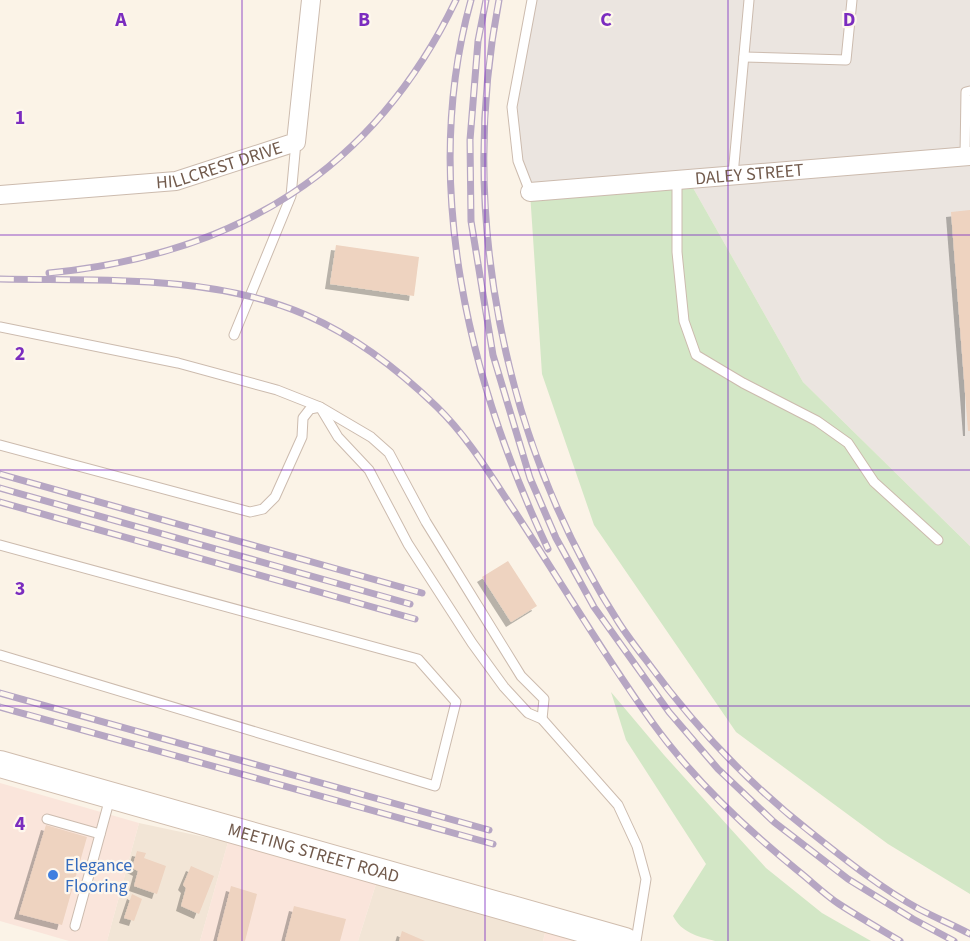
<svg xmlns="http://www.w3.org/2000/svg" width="970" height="941" font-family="'Source Sans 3',sans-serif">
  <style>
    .residential { fill: #f2e5d6 }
    .commercial { fill: #fae5db }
    .industrial { fill: #ebe5e0 }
    .green { fill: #d3e7c6 }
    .building { fill: #eed3c0; filter: url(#shadow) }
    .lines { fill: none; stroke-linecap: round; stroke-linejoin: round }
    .lane-casing { stroke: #ccbbae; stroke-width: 11 }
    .street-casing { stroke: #ccbbae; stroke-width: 20 }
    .secondary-casing { stroke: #d0bdae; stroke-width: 28 }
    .lane { stroke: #fff; stroke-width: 9 }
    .street { stroke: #fff; stroke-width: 18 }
    .secondary { stroke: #fff; stroke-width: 26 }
    .rail-casing { stroke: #b6a6c3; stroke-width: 7 }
    .rail { stroke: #fef7ed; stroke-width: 4.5; stroke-dasharray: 14; stroke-linecap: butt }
    .grid { fill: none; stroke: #7b2cbf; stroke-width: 1.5; stroke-opacity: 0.55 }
    .shop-dot { fill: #3f7fe0; stroke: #fef7ed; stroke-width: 2 }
    .labels { text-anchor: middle; stroke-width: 4.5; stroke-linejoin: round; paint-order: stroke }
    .street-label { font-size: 18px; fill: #725b4d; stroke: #fef7ed }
    .shop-label { font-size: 18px; fill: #366cbe; stroke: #fef7ed; text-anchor: start }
    .grid-label { font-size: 20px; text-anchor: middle; font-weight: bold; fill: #7b2cbf; stroke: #fef7ed; stroke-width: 4.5; stroke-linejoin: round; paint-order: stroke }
  </style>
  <defs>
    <filter id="shadow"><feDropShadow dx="-5" dy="5" stdDeviation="0" flood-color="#0004"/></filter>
  </defs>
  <rect width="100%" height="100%" fill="#fbf3e7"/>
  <g class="residential">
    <path d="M139,823L228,842L200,941H107Z"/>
    <path d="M376,884L546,929L543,941H358Z"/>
  </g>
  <g class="commercial">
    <path d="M0,783L139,823L107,941H69L0,921Z"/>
    <path d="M228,842L376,884L358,941H200Z"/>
    <path d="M546,929L589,941H543Z"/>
  </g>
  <path class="industrial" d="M532,0H970V546L803,382L688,179L530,192L518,161L512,107Z"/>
  <g class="green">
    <path d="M688,179L803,382L970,546V894L888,844L736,732L594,525L542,374L530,192Z"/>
    <path d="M611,692L664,755L766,868L822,913L871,941H715C697,936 682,933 673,916L706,864L626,740Z"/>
  </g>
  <g class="building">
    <path d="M970,210V431H968L951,212Z"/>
    <path d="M336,245L419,257L414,296L330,284Z"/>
    <path d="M508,561L537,606L511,622L482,577Z"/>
    <path d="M46,825L87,837L62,925L19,914Z"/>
    <path d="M137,851L146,853L144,858L166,866L157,894L134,886L138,871L132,868Z"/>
    <path d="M191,866L214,876L199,914L181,906L186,888L183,885Z"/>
    <path d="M231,886L257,894L245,941H217Z"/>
    <path d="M132,894L142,899L134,921L124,918Z"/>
    <path d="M294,906L346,919L340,941H285Z"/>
    <path d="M402,931L425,941H399Z"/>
  </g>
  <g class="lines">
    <defs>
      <g id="lane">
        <path d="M744,57L846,60L852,0"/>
        <path d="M965,156L966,92L970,91"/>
        <path d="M733,175L749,0"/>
        <path d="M677,180V252L684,321L696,355L743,383L817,421L848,443L874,482L938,540"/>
        <path d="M530,192L518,161L512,107L532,0"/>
        <path d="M0,327L178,363L277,390L320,407L371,437L389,453L426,522L521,676L544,699L542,719"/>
        <path d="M234,335L291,196L296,142"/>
        <path d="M0,445L250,512L263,509L275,497L302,437L303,418L310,409L320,407L338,437L369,470L408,544L472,643L504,687L528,713L542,719L618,805L637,846L646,879L636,941"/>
        <path d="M0,545L418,659L456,702L435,786L0,655"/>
        <path d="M47,819L100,834"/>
        <path d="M75,926L110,798"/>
      </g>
      <g id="street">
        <path id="s1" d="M530,192L970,156"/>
        <path id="s2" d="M0,195L176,181L296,142L311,0"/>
      </g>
      <g id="secondary">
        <path id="s3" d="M0,764L625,941"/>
      </g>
    </defs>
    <use href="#lane" class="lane-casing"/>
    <use href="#street" class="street-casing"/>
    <use href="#secondary" class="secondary-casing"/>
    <use href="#lane" class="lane"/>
    <use href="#street" class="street"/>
    <use href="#secondary" class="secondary"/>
    <defs>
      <g id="rail">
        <path d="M471,0C420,183 469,381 548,549"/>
        <path d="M486,0L478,41L470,140L471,221L493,355L530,478L556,538L594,607L669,712L718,769L774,822L848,879L913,919L954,941"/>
        <path d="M499,0C458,212 502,441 619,623C628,637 639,651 649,664C696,728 750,785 813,834C847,861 881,888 919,909C936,918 953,925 970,934"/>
        <path d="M49,273C235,255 374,171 456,0"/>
        <path d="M0,279C101,281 211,274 306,315C354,336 399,370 437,407C468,437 491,476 515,512C561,582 603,654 652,722C692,778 744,827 797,870C811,881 824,894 839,904C859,917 880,929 900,941"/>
        <path d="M0,474L422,593"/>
        <path d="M0,488L410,604"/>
        <path d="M0,502L415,619"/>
        <path d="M0,693L489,830"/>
        <path d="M0,707L493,844"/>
      </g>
    </defs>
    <use href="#rail" class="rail-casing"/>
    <use href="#rail" class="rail"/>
  </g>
  <path class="grid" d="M242,0V941M485,0V941M728,0V941M0,235H970M0,470H970M0,706H970"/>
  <circle class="shop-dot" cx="53" cy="875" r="6"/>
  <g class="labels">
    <g class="street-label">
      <text dy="6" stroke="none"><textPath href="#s2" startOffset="222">HILLCREST DRIVE</textPath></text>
      <text dy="6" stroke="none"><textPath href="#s1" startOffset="220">DALEY STREET</textPath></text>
      <text dy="6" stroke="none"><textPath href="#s3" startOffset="326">MEETING STREET ROAD</textPath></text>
    </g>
    <g class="shop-label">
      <text x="65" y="871">Elegance<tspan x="65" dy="21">Flooring</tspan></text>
    </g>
  </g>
  <g class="grid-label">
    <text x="121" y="26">A</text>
    <text x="364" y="26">B</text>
    <text x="606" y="26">C</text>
    <text x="849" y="26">D</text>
    <text x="20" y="124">1</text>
    <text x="20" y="360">2</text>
    <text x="20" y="595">3</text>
    <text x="20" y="830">4</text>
  </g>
</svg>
